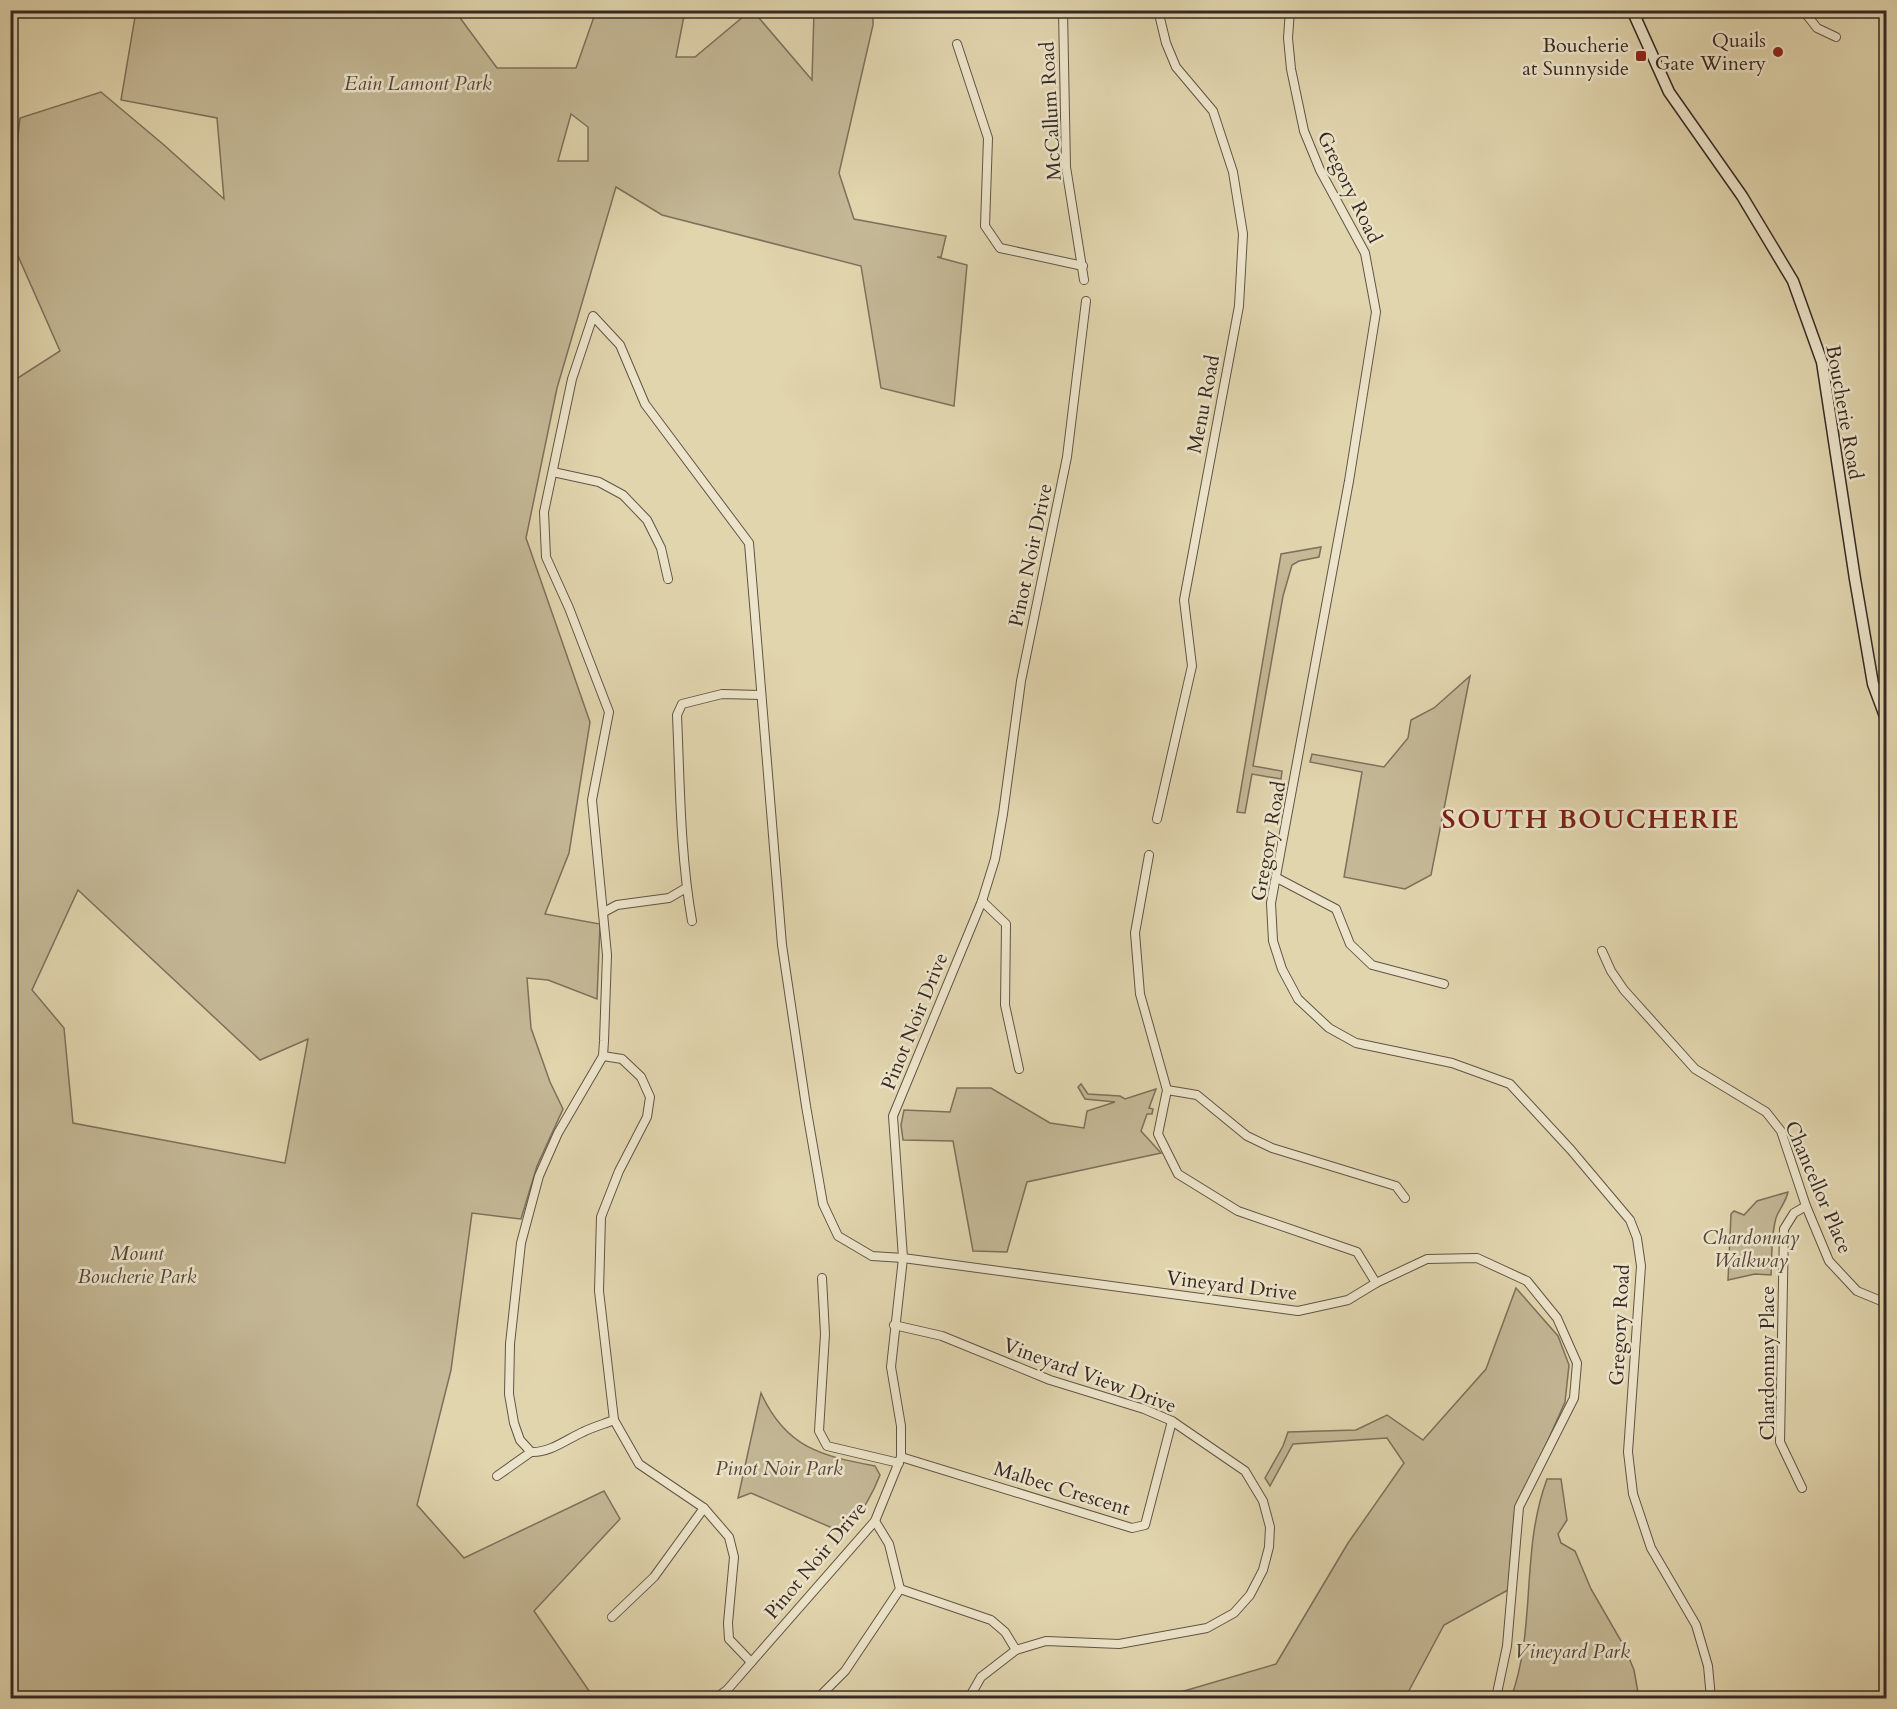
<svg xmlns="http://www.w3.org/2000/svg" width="1897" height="1709" font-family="Cardo,serif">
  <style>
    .green { fill: #c4b896; stroke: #7d705c; stroke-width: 1.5; fill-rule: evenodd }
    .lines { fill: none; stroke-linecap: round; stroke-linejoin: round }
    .street-casing { stroke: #615446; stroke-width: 10 }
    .secondary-casing { stroke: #362923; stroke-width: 13 }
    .street { stroke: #ece4ca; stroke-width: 8 }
    .secondary { stroke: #ece4ca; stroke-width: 10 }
    .poi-dot { fill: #8f2418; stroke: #ece4ca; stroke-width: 2 }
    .labels { text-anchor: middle; stroke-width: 5; stroke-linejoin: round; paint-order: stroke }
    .poi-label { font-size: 20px; fill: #362923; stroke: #ece4ca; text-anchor: end }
    .park-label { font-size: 20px; font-style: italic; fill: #52463a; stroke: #ece4ca }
    .street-label { font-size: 20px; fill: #362923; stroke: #ece4ca }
    .district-label { font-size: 26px; font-weight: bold; letter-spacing: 1.5px; fill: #7a1f14; stroke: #ece4ca }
  </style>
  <rect width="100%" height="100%" fill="#e1d5ae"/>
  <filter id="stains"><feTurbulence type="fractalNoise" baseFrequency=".00333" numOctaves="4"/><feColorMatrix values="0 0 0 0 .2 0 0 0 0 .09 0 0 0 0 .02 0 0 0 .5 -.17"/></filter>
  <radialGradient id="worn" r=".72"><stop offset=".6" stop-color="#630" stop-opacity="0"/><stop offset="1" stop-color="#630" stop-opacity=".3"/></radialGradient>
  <g class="green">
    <path d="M303,11L316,16L317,10L455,11L497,68H576L596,11H685L676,57H695L750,11H753L812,80L814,11H873V25L839,173L854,219L946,236L941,257H937L967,265L954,406L881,388L861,266L662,215L616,187L557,388L526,538L590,722L569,853L545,914L600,924L597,999L548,980L527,978L531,1028L550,1082L563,1109L537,1166L521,1219L472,1213L451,1370L417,1505L464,1558L604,1491L620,1519L534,1611L594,1698H11L10,383L60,351L11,240V196L20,118L101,92L164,145L224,199L217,118L121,100L136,11ZM571,114L588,127V161H558ZM78,890L260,1060L308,1039L285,1163L73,1123L64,1028L32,990Z"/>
    <path d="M1321,547L1319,557L1299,561L1292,565L1283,596L1253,766L1282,771L1281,779L1252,774L1245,813L1237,812L1281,554Z"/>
    <path d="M1470,676L1431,875L1405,889L1344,877L1362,772L1310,762L1312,754L1384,767L1408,738L1411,720L1434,708Z"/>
    <path d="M1081,1084L1088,1094L1120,1096L1125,1099L1156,1089L1149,1108L1153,1109L1152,1114H1147L1141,1131L1161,1153L1027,1182L1007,1252L973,1251L953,1141L903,1140L901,1125L904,1110L950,1112L957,1088H991L1050,1123L1084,1128L1087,1111L1115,1102L1085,1099L1078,1087Z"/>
    <path d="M1788,1192C1786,1202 1779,1209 1776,1218C1771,1236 1772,1256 1771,1275L1755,1274L1728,1280L1731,1214L1734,1211L1744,1215L1757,1201Z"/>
    <path d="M1516,1288L1558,1336L1569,1365L1565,1402L1514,1517L1508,1590L1444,1625L1405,1698H1160L1276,1664L1348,1543L1404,1463L1387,1438L1293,1444L1270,1486L1265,1478L1283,1446L1288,1432L1356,1430L1387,1415L1423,1440L1486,1369Z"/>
    <path d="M761,1393C786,1448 822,1456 875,1466L880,1475C871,1498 861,1515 844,1533L751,1493L738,1498Z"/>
    <path d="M1547,1479H1561L1567,1520L1558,1534L1561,1543L1575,1551L1591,1589L1624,1646L1634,1670L1639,1698H1511C1537,1626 1520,1552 1547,1479Z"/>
  </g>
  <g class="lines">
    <defs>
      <g id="street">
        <path d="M567,10L577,13"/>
        <path d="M1063,10L1066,167L1084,280"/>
        <path d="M1290,10L1288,38L1291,69L1304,131L1320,170L1365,253L1376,312L1349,481L1271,903L1273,941L1282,969L1298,999L1329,1028L1356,1043L1452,1063L1510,1084L1571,1150L1630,1220L1637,1238L1641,1266L1628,1452L1633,1494L1651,1548L1696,1625L1708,1666L1711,1698"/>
        <path d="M1803,10L1817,28L1836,37"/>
        <path d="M1635,17L1651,10"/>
        <path d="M957,44L988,138L985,226L1000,248L1083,266"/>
        <path d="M553,472L599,482L623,495L647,520L661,548L668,579"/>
        <path d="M1157,819L1192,666L1184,600L1239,306L1243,234L1233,172L1213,111L1176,67L1166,43L1158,10"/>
        <path d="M1149,855L1135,933L1140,994L1167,1090L1158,1134L1178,1174L1238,1211L1357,1252L1376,1283"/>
        <path d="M1277,878L1336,909L1350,944L1372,965L1444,984"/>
        <path d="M982,901L1006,924L1005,1005L1019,1069"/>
        <path d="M604,912L617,905L669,898L686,888"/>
        <path d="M692,921C680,853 680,783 677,715L682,704L722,694L761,695"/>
        <path d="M1602,951L1611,971L1624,990L1695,1069L1766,1112L1781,1131L1806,1206L1829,1261L1857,1291L1886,1303"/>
        <path d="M603,1056L622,1059L641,1077L650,1097L647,1117L619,1171L601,1217L599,1291L614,1420"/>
        <path d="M1167,1090L1197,1095L1247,1136L1272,1148L1396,1186L1405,1198"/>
        <path d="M822,1278L825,1334L819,1431L827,1446L899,1463"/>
        <path d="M894,1325L942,1336L1050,1380L1144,1409L1172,1421L1245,1471L1263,1501L1270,1527L1269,1547L1263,1570L1250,1595L1234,1613L1207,1628L1119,1644L1046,1641L1016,1650L981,1677L969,1698"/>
        <path d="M901,1457L1132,1528L1145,1525L1172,1421"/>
        <path d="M497,1476L531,1452"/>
        <path d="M1802,1488L1780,1442L1784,1229L1794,1213L1806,1206"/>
        <path d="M900,1589L991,1620L1005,1632L1016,1650"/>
        <path d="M612,1617L654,1577L704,1508"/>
        <path d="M751,1662L729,1639L728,1623L734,1557L729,1537L704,1508L639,1464L614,1420C604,1424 593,1427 583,1432C567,1439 550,1453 531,1452L520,1440L514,1423L509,1394L510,1344L521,1243L539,1176L558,1133L603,1056L604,1041L607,955L592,800L609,712L569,608L546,557L544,512L572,379L593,316L620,345L645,404L749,543L782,945L806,1106L823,1204L838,1236L872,1256L903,1258L1298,1311L1348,1300L1376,1283L1427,1259L1477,1258L1527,1281L1557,1318L1577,1363L1574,1398L1519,1507L1507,1646L1496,1698"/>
        <path d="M716,1698L727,1690L875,1521L901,1457V1426L891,1367L903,1258L893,1116L982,901L995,859L1003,814L1021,681L1067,457L1086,301"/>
        <path d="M818,1698L845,1671L900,1589L889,1544L875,1521"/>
      </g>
      <path id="secondary" d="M1632,10L1669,92L1742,196L1793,281L1822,362L1855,579L1873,684L1886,719"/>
    </defs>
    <use href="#street" class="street-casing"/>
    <use href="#secondary" class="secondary-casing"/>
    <use href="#street" class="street"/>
    <use href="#secondary" class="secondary"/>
  </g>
  <g class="poi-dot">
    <circle cx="1778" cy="52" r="6"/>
    <rect x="1635" y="50" width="12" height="12" rx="3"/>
  </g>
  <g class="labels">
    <g class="poi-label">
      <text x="1766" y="47">Quails<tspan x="1766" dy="23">Gate Winery</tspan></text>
      <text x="1629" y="52">Boucherie<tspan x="1629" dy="23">at Sunnyside</tspan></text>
    </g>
    <g class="park-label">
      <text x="418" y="90">Eain Lamont Park</text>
      <text x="1751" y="1244">Chardonnay<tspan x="1751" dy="23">Walkway</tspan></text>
      <text x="137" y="1260">Mount<tspan x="137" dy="23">Boucherie Park</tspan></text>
      <text x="779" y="1475">Pinot Noir Park</text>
      <text x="1572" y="1658">Vineyard Park</text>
    </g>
    <g class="street-label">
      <text transform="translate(1050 111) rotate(-93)" y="7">McCallum Road</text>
      <text transform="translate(1350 187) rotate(64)" y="7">Gregory Road</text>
      <text transform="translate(1203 404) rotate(-79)" y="7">Menu Road</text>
      <text transform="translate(1845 412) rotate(80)" y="7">Boucherie Road</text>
      <text transform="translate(1030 555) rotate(-78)" y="7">Pinot Noir Drive</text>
      <text transform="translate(1268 841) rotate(-80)" y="7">Gregory Road</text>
      <text transform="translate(914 1021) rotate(-68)" y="7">Pinot Noir Drive</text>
      <text transform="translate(1819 1187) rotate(67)" y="7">Chancellor Place</text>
      <text transform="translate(1232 1285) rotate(7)" y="7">Vineyard Drive</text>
      <text transform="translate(1619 1325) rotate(-87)" y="7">Gregory Road</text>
      <text transform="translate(1767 1363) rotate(-90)" y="7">Chardonnay Place</text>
      <text transform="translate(1090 1375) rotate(20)" y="7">Vineyard View Drive</text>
      <text transform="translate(1062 1488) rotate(17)" y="7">Malbec Crescent</text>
      <text transform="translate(815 1560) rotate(-50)" y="7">Pinot Noir Drive</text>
    </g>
    <g class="district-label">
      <text x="1591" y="828">SOUTH BOUCHERIE</text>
    </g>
  </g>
  <rect width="1897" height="1709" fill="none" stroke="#e1d5ae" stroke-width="36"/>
  <rect x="12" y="12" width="1873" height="1685" fill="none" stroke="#362923" stroke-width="3"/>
  <rect x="18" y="18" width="1861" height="1673" fill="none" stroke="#362923" stroke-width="1.5"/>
  <rect width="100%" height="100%" filter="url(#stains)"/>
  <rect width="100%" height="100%" fill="url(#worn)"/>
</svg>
